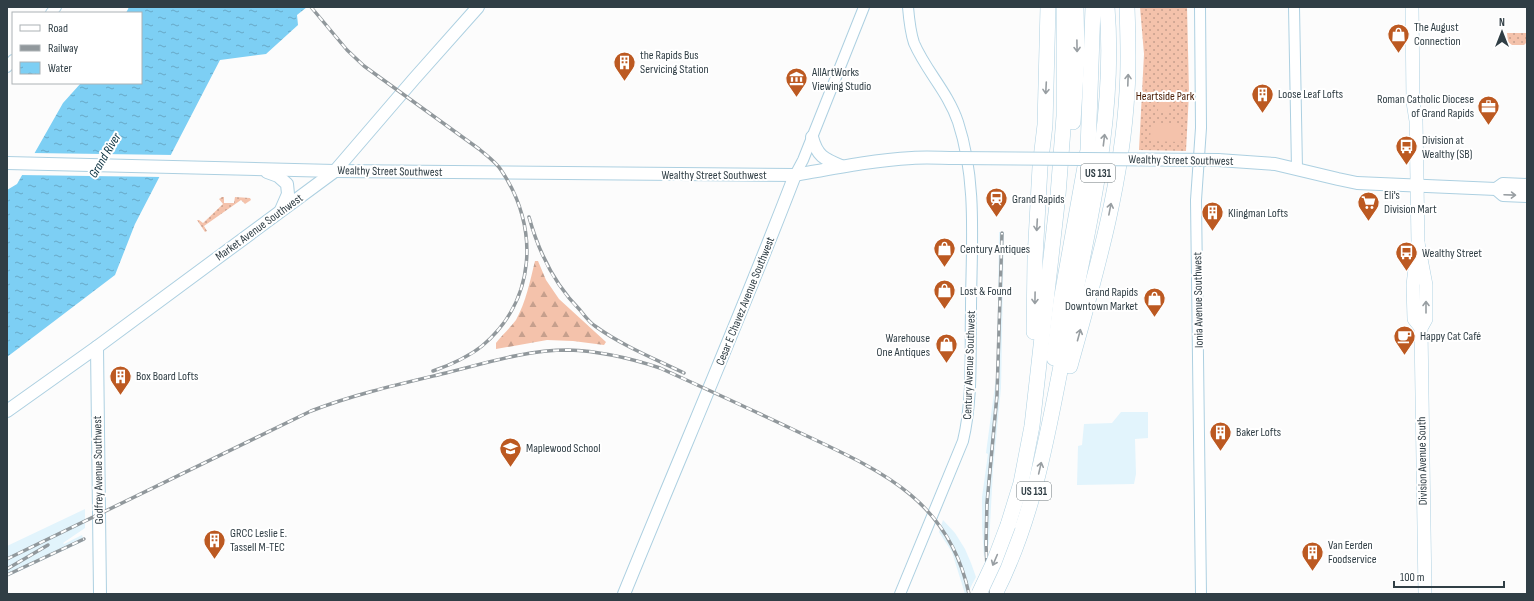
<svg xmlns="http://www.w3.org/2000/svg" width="1534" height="601" font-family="'Sofia Sans Condensed',sans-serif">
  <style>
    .built { fill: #e2f4fc }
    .grass { fill: url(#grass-dots) }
    .forest { fill: url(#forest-firs) }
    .garden { fill: #f4c2ab }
    .water { fill: url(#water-ripples) }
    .pier { fill: #fcfcfc }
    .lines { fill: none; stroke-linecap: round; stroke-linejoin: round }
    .tertiary-casing { stroke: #add0e1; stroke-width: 12 }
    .secondary-casing { stroke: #add0e1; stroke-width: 14 }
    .primary-casing { stroke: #add0e1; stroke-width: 14 }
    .motorway-casing { stroke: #add0e1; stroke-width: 16 }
    .tertiary { stroke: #fff; stroke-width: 10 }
    .secondary { stroke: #fff; stroke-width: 12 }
    .primary { stroke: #fff; stroke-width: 13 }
    .motorway { stroke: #fff; stroke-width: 15 }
    .rail-casing { stroke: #91989c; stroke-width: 3.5 }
    .rail { stroke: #fff; stroke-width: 2; stroke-dasharray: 6; stroke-linecap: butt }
    .secondary-bridge-casing { stroke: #add0e1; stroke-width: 14; stroke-linecap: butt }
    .motorway-bridge-casing { stroke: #add0e1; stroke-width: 16; stroke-linecap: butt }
    .secondary-bridge { stroke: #fff; stroke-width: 12 }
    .motorway-bridge { stroke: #fff; stroke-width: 15 }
    .oneway { stroke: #989ea2 }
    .labels { text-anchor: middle; stroke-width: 4; stroke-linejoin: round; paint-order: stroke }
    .shield { fill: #fff; stroke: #6e787d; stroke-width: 1 }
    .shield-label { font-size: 11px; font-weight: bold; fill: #303e45 }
    .poi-label { font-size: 12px; fill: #303e45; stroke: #fff; text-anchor: start }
    .park-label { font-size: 12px; fill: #4d2008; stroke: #fff }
    .street-label { font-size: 12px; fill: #303e45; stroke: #fff }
    .water-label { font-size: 13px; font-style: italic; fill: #072e3d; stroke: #fff }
  </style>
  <defs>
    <pattern id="grass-dots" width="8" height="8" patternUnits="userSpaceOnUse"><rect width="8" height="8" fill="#f4c2ab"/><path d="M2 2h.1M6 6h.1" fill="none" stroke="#c69f8d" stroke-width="1.8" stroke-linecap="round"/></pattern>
    <pattern id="forest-firs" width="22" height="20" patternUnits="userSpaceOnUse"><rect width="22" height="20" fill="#f4c2ab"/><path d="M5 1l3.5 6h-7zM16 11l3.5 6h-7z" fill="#c69f8d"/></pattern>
    <pattern id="water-ripples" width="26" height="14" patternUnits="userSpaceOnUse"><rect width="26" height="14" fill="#7dcff4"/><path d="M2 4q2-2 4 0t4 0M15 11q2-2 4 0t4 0" fill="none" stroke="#67a9c7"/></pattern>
  </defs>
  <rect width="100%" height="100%" fill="#fcfcfc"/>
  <g class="built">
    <path d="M999,232H1004L1001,388L993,470L989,544L984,558L982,526V497L988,454L986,453L997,370Z"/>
    <path d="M1121,412H1148V438L1135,439L1136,474L1134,484L1077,485L1078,446L1082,445L1084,424L1112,423Z"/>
    <path d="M85,509V528L63,543L64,544L82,535L84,541L7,577V546Z"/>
    <path d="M943,520L955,533L965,549L971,563L976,577L967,594H965L952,552L939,532Z"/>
  </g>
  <g class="grass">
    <path d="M1140,7H1187L1189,93L1186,151L1139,150L1144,54Z"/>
    <path d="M1507,33H1527V42L1524,45H1512L1508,42Z"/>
    <path d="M222,197H224V203H234L235,197L250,198L251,200L245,204L241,200L204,226L207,231L205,232L197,220H199L203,223L223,204L219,199Z"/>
  </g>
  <path class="forest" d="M535,261H538L546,280L559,299L606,342L604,345L573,341L547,340L496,349V343C502,335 510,328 516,320C526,302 530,281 535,261Z"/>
  <g class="garden">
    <path d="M1159,96L1170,97L1169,112L1158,111Z"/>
    <path d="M1151,123L1181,124L1180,142L1150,141Z"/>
  </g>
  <path class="water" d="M129,7H307L297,15L298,25L266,54L220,60L135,224L115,275L7,357V190L17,184L63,103L81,83H141V13H126Z"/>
  <path class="pier" d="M32,153L174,155L162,177L20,175Z"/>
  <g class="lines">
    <defs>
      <g id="tertiary">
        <path d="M1200,7L1201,128L1196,200L1201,594"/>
        <path d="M1294,7L1297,169"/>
        <path d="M51,13L56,7"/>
        <path d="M7,67L13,60"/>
        <path d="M795,175L803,160L864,7"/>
        <path d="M900,594L963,441C973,399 970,354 971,311C971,248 978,183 958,122C948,92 926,71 914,43C910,31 909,19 908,7"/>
      </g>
      <g id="secondary">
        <path d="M812,137C817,156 824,159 841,166"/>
        <path d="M1218,160L1275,164L1338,179L1357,183L1496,189L1503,195L1527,196"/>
        <path d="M7,163L335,171L795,175C834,168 873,160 912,158C926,157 941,158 956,158"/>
        <path d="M267,172L278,176L287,184L288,194L281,210"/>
        <path d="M1496,189L1503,184L1527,185"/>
        <path d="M97,347L100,594"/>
        <path d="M7,411L97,347L335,171L414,79L478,7"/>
        <path d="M624,594C681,454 741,316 795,175"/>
      </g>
      <g id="primary">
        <path d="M1412,7L1413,102L1416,121L1418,243L1413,285L1414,319L1421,328"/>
        <path d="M1418,243L1426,285V319L1421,328L1425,594"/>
      </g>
      <g id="motorway">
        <path d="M1073,122L1077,57L1076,7"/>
        <path d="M1034,332L1035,259L1040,167L1045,125L1048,7"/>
        <path d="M1054,358L1061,301L1088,150L1093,7"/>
        <path d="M1070,366C1095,276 1122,185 1127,92C1129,64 1128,35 1127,7"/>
        <path d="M1008,525L1021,483L1032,426L1058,195L1064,116V7"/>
        <path d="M995,594C1037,512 1050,419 1068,330C1089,223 1116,116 1107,7"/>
      </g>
    </defs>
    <use href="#tertiary" class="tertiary-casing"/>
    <use href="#secondary" class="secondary-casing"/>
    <use href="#primary" class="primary-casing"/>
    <use href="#motorway" class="motorway-casing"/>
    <use href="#tertiary" class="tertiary"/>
    <use href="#secondary" class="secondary"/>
    <use href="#primary" class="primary"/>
    <use href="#motorway" class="motorway"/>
    <defs>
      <g id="rail">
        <path d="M311,7L347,50L364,66L479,149C486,155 496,162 501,170C540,227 536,301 482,346C467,358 450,365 433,371"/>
        <path d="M529,217C539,253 554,284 580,310C584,315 589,322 595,326C621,345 655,359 684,373"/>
        <path d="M7,559L311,411C355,394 400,384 446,373C486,363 526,350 568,350C600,351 630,358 660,368C704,388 748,408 792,429C874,468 948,495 969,594"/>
        <path d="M7,569L48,545"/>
        <path d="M7,575L84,539"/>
        <path d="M988,594L986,544L987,503L997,395L1002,233"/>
      </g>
    </defs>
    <use href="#rail" class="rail-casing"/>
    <use href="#rail" class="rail"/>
    <defs>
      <path id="secondary-bridge" d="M956,158L1218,160"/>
      <path id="motorway-bridge" d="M979,594L994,562L1008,525"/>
    </defs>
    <use href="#secondary-bridge" class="secondary-bridge-casing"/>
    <use href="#motorway-bridge" class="motorway-bridge-casing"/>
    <use href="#secondary-bridge" class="secondary-bridge"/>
    <use href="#motorway-bridge" class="motorway-bridge"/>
  </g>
  <defs><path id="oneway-shaft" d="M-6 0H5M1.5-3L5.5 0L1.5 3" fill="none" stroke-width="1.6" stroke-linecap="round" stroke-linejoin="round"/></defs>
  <g class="oneway">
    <use href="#oneway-shaft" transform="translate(1077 46) rotate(89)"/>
    <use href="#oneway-shaft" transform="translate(1128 80) rotate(-88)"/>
    <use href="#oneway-shaft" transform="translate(1046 88) rotate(93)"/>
    <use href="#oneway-shaft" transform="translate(1104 140) rotate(-83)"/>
    <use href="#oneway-shaft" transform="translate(1510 195) rotate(2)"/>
    <use href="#oneway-shaft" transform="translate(1110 209) rotate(-79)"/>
    <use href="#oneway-shaft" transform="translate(1037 225) rotate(93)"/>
    <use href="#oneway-shaft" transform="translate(1035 298) rotate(91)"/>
    <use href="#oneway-shaft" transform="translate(1426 307) rotate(-90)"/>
    <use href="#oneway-shaft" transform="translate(1079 335) rotate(-75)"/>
    <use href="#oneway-shaft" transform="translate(1040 468) rotate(-77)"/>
    <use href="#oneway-shaft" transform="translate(995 560) rotate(113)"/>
  </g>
  <defs>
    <symbol id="shop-pin" viewBox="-11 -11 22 30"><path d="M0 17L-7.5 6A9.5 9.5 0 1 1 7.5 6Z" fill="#bc5921" stroke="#fff"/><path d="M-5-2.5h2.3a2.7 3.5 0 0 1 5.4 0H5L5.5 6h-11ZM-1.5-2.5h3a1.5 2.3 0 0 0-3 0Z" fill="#fff"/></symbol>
    <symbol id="building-pin" viewBox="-11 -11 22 30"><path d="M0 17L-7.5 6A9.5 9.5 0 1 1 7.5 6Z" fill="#bc5921" stroke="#fff"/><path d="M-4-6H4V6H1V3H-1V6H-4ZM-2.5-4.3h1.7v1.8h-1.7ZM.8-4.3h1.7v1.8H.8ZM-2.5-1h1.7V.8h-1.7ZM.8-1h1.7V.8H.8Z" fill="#fff"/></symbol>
    <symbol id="museum-pin" viewBox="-11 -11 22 30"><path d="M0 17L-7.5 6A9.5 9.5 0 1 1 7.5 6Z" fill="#bc5921" stroke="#fff"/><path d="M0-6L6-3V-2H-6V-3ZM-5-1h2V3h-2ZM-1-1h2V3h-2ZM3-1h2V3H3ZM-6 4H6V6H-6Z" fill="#fff"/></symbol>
    <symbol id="office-pin" viewBox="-11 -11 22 30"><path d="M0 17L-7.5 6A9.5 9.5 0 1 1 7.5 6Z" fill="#bc5921" stroke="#fff"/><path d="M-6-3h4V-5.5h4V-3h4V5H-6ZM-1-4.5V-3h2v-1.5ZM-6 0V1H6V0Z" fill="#fff"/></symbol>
    <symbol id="bus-pin" viewBox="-11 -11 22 30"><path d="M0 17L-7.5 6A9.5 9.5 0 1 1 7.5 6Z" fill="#bc5921" stroke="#fff"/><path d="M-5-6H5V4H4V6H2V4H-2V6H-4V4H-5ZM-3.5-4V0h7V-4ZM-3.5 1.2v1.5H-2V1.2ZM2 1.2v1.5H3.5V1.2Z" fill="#fff"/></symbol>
    <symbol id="station-pin" viewBox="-11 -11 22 30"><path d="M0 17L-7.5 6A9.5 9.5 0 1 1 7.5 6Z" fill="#bc5921" stroke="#fff"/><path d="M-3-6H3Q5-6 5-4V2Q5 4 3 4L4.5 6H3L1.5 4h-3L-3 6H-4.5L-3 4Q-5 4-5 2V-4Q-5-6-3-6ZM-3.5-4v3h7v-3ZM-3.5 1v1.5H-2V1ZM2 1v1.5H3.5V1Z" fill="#fff"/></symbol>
    <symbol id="supermarket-pin" viewBox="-11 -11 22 30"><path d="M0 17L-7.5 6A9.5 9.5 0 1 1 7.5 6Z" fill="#bc5921" stroke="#fff"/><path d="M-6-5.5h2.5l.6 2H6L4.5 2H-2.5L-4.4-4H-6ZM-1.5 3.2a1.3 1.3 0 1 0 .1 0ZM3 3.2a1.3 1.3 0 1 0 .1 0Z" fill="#fff"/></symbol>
    <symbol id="cafe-pin" viewBox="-11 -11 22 30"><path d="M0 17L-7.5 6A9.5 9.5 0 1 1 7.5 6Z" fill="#bc5921" stroke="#fff"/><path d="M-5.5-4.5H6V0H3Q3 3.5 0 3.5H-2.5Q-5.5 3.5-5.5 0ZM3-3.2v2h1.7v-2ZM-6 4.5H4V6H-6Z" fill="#fff"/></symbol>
    <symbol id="school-pin" viewBox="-11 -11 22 30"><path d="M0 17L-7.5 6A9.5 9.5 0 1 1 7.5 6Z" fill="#bc5921" stroke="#fff"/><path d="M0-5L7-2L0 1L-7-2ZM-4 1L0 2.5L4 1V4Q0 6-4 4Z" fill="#fff"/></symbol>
  </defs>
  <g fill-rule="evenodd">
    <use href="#shop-pin" x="1386" y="22" width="25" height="34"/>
    <use href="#building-pin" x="612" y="50" width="25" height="34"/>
    <use href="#museum-pin" x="784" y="66" width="25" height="34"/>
    <use href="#building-pin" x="1250" y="82" width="25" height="34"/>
    <use href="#office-pin" x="1476" y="94" width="25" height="34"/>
    <use href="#bus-pin" x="1394" y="134" width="25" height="34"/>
    <use href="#station-pin" x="984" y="186" width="25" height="34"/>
    <use href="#supermarket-pin" x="1356" y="190" width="25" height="34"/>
    <use href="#building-pin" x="1200" y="200" width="25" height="34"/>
    <use href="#shop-pin" x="932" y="236" width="25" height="34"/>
    <use href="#bus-pin" x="1394" y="240" width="25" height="34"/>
    <use href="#shop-pin" x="932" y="278" width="25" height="34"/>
    <use href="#shop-pin" x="1142" y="286" width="25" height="34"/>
    <use href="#cafe-pin" x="1392" y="324" width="25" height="34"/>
    <use href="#shop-pin" x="934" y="332" width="25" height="34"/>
    <use href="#building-pin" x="108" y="364" width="25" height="34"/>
    <use href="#building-pin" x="1208" y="420" width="25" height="34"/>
    <use href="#school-pin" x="498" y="436" width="25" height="34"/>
    <use href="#building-pin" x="202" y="528" width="25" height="34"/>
    <use href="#building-pin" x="1300" y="540" width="25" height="34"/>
  </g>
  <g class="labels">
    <g class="shield">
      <rect x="1081" y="164" width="34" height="18" rx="3"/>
      <rect x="1017" y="482" width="34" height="18" rx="3"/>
    </g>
    <g class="shield-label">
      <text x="1098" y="177">US 131</text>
      <text x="1034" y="495">US 131</text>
    </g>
    <g class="poi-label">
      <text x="1414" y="31">The August<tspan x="1414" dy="14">Connection</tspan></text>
      <text x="640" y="59">the Rapids Bus<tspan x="640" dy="14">Servicing Station</tspan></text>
      <text x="812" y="76">AllArtWorks<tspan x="812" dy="14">Viewing Studio</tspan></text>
      <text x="1278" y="98">Loose Leaf Lofts</text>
      <text x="1474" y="103" text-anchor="end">Roman Catholic Diocese<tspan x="1474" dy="14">of Grand Rapids</tspan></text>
      <text x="1422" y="144">Division at<tspan x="1422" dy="14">Wealthy (SB)</tspan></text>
      <text x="1384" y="199">Eli's<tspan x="1384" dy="14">Division Mart</tspan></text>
      <text x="1012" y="203">Grand Rapids</text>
      <text x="1228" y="217">Klingman Lofts</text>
      <text x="960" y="253">Century Antiques</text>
      <text x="1422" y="257">Wealthy Street</text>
      <text x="960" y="295">Lost &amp; Found</text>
      <text x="1138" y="296" text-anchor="end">Grand Rapids<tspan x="1138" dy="14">Downtown Market</tspan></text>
      <text x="1420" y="340">Happy Cat Café</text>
      <text x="930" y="342" text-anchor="end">Warehouse<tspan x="930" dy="14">One Antiques</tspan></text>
      <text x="136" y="380">Box Board Lofts</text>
      <text x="1236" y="436">Baker Lofts</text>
      <text x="526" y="452">Maplewood School</text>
      <text x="230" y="537">GRCC Leslie E.<tspan x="230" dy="14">Tassell M-TEC</tspan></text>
      <text x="1328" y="549">Van Eerden<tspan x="1328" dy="14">Foodservice</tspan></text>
    </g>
    <g class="park-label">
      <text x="1165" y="100">Heartside Park</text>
    </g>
    <g class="street-label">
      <text transform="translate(1181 160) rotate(1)" y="4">Wealthy Street Southwest</text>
      <text transform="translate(390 171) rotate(1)" y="4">Wealthy Street Southwest</text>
      <text x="714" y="179">Wealthy Street Southwest</text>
      <text transform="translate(259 227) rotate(-36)" y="4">Market Avenue Southwest</text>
      <text transform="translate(1198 300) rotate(-91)" y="4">Ionia Avenue Southwest</text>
      <text transform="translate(745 301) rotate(-68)" y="4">Cesar E Chavez Avenue Southwest</text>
      <text transform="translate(969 365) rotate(-88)" y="4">Century Avenue Southwest</text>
      <text transform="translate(1422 461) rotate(-91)" y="4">Division Avenue South</text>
      <text transform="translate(98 470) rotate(-91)" y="4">Godfrey Avenue Southwest</text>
    </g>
    <g class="water-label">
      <text transform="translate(104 155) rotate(-59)" y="5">Grand River</text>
    </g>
  </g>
  <rect width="1534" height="601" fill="none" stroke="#303e45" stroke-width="16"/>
  <rect x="12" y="12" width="130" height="72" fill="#ffffff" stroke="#acb2b5"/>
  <rect x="20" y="25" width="20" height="6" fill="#ffffff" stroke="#acb2b5"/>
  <text x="48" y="32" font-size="12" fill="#303e45">Road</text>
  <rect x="20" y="45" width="20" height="6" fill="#91989c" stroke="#acb2b5"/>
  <text x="48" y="52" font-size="12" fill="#303e45">Railway</text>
  <rect x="20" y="62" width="20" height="12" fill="url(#water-ripples)" stroke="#acb2b5"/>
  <text x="48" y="72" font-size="12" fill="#303e45">Water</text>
  <g transform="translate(1502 32)" stroke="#ffffff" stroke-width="3" paint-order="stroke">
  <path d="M0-3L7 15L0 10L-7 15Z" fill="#303e45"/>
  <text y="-6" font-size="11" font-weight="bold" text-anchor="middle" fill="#303e45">N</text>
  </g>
  <path d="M1394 581v6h110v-6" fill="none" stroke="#303e45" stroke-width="2"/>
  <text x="1400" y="581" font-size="12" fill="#303e45" stroke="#ffffff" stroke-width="3" paint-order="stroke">100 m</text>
</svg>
